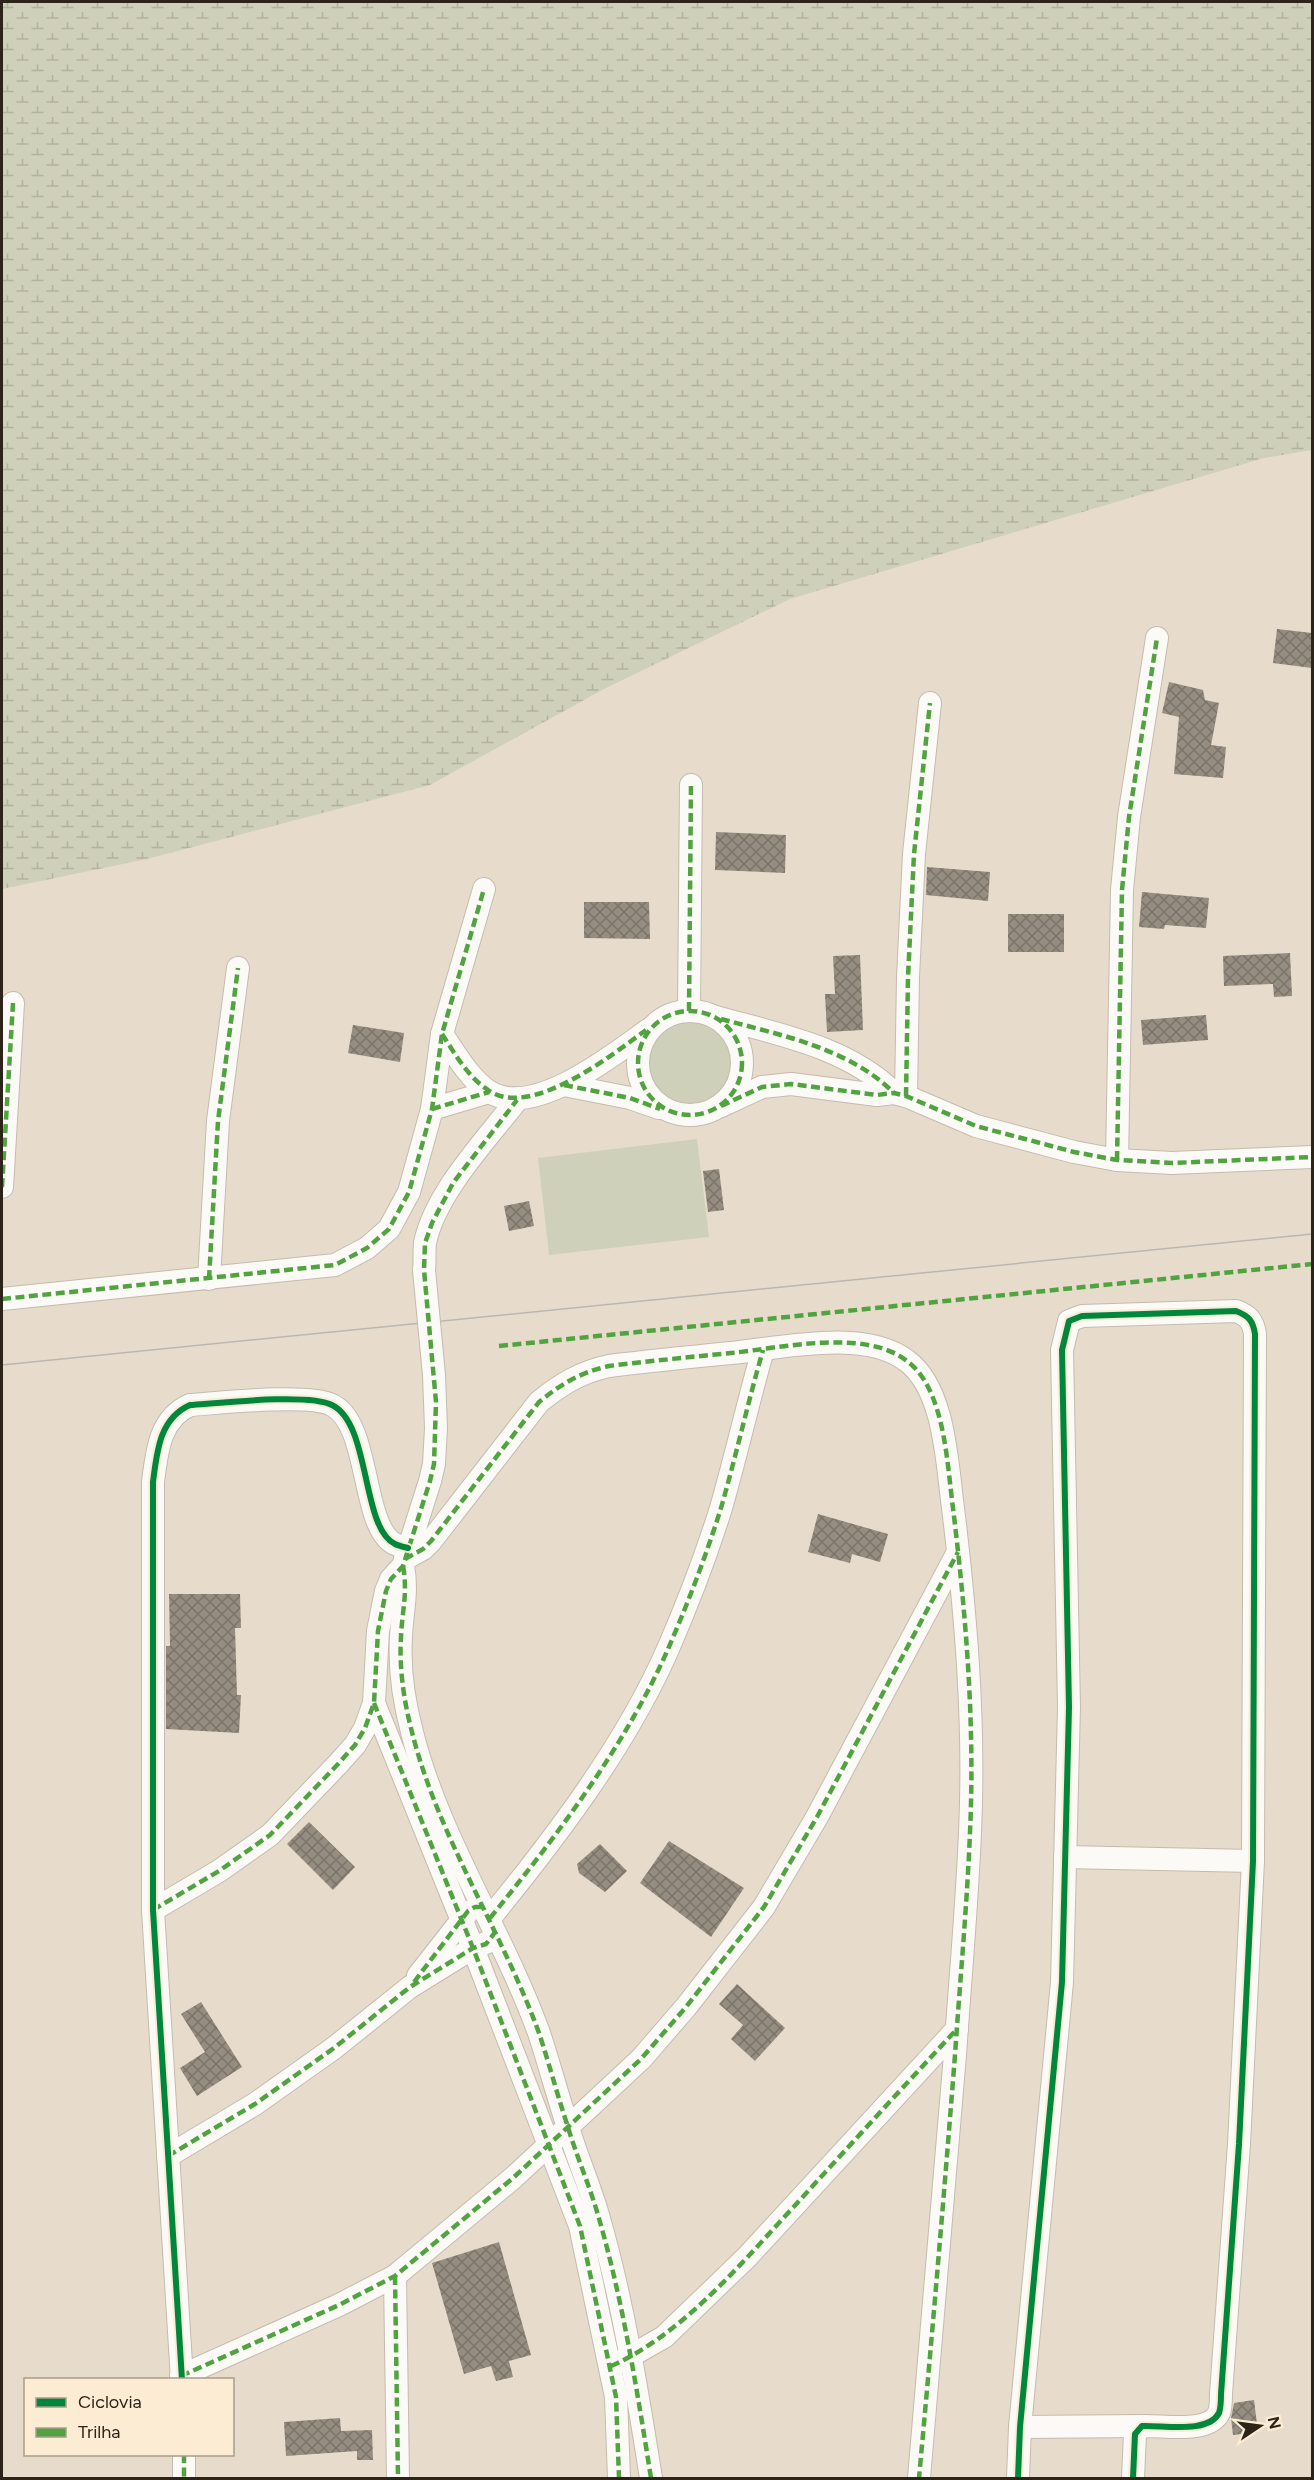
<svg xmlns="http://www.w3.org/2000/svg" width="1314" height="2480" font-family="Figtree,sans-serif">
  <style>
    .grass { fill: #cfd0b9 }
    .wetland { fill: url(#wetland-marsh) }
    .building { fill: url(#building-cross-hatch) }
    .lines { fill: none; stroke-linecap: round; stroke-linejoin: round }
    .minor-casing { stroke: #c4bbae; stroke-width: 24 }
    .minor { stroke: #fbfaf7; stroke-width: 22 }
    .tram { stroke: #bab7b3; stroke-width: 1.5 }
    .minor-bridge-casing { stroke: #c4bbae; stroke-width: 24; stroke-linecap: butt }
    .minor-bridge { stroke: #fbfaf7; stroke-width: 22 }
    .quiet { stroke: #51a340; stroke-width: 4.5; stroke-dasharray: 9 4.5; stroke-linecap: butt }
    .cycleway-casing { stroke: #fcecd4; stroke-width: 10 }
    .cycleway { stroke: #00873e; stroke-width: 6 }
  </style>
  <defs>
    <pattern id="wetland-marsh" width="20" height="14" patternUnits="userSpaceOnUse" patternTransform="scale(1.5)"><rect width="20" height="14" fill="#cfd0b9"/><path d="M1 5h8M5 5V1M11 12h8M15 12V8" fill="none" stroke="#b2b29e"/></pattern>
    <pattern id="building-cross-hatch" width="8" height="8" patternUnits="userSpaceOnUse" patternTransform="scale(1.5)"><rect width="8" height="8" fill="#968d81"/><path d="M0 0l8 8M0 8l8-8" fill="none" stroke="#7b7369"/></pattern>
  </defs>
  <rect width="100%" height="100%" fill="#e7dccc"/>
  <g class="grass">
    <circle cx="690" cy="1063" r="43"/>
    <path d="M697,1139L709,1237L549,1255L538,1158Z"/>
  </g>
  <path class="wetland" d="M2,2H1312V450L1264,458L790,599L604,689L430,785L147,859L2,889Z"/>
  <g class="building">
    <path d="M1277,629L1312,633V668L1273,663Z"/>
    <path d="M1169,682L1203,690L1205,700L1219,703L1211,745L1226,747L1223,778L1174,774L1179,717L1162,713Z"/>
    <path d="M716,832L786,835L785,873L715,870Z"/>
    <path d="M927,867L990,872L988,901L926,895Z"/>
    <path d="M1142,892L1209,898L1206,928L1165,925L1164,929L1139,927Z"/>
    <path d="M584,902H649L650,939L584,938Z"/>
    <rect x="1008" y="914" width="56" height="38"/>
    <path d="M1290,953L1292,996L1274,997L1273,984L1224,986L1223,956Z"/>
    <path d="M860,955L863,1030L827,1032L825,994H835L833,956Z"/>
    <path d="M1206,1015L1208,1040L1143,1045L1141,1020Z"/>
    <path d="M353,1025L404,1033L400,1062L348,1053Z"/>
    <path d="M719,1169L724,1210L708,1212L703,1171Z"/>
    <path d="M529,1201L534,1226L509,1231L504,1206Z"/>
    <path d="M818,1514L888,1534L880,1562L852,1554L850,1563L808,1552Z"/>
    <path d="M169,1594H240L241,1628H235L237,1695H241L239,1733L166,1729V1646H170Z"/>
    <path d="M309,1822L355,1867L333,1890L287,1844Z"/>
    <path d="M669,1841L744,1888L711,1937L640,1883Z"/>
    <path d="M600,1844L627,1871L605,1892L579,1873L577,1864Z"/>
    <path d="M737,1984L785,2028L755,2061L731,2039L743,2025L719,2004Z"/>
    <path d="M201,2002L242,2067L197,2096L180,2068L205,2052L181,2014Z"/>
    <path d="M499,2242L531,2355L509,2361L513,2377L496,2381L491,2366L464,2374L432,2263Z"/>
    <path d="M1254,2400L1258,2432L1233,2435L1231,2418L1234,2403Z"/>
    <path d="M340,2418L341,2431L372,2430L373,2460H357V2451L286,2456L284,2422Z"/>
  </g>
  <g class="lines">
    <defs>
      <g id="minor">
        <circle cx="690" cy="1063" r="52"/>
        <path d="M689,1011L691,785"/>
        <path d="M716,1017C777,1034 848,1047 894,1093"/>
        <path d="M442,1034C455,1053 468,1077 488,1091C532,1120 613,1055 648,1030"/>
        <path d="M564,1085L630,1098L659,1108"/>
        <path d="M906,1096L908,977L914,854L930,703"/>
        <path d="M721,1106L762,1087L791,1084L877,1095L894,1093L906,1096L976,1126L1074,1152L1117,1160L1172,1163L1312,1157"/>
        <path d="M432,1109L489,1092"/>
        <path d="M1117,1160L1122,890L1129,817L1157,638"/>
        <path d="M2,1187L13,1003"/>
        <path d="M424,1270C425,1262 424,1252 425,1243C435,1193 487,1139 517,1100"/>
        <path d="M209,1279L218,1121L238,968"/>
        <path d="M2,1299L335,1265L367,1248L389,1229L409,1192L432,1109L442,1034L484,889"/>
        <path d="M405,1559L423,1549L431,1541L539,1402C561,1384 581,1372 609,1366C650,1361 690,1357 731,1353C781,1348 865,1328 907,1361C945,1389 947,1464 953,1508C966,1615 975,1724 970,1832C967,1906 960,1981 955,2055C944,2196 932,2337 919,2478"/>
        <path d="M403,1566C408,1593 402,1611 401,1637C399,1668 404,1702 412,1732C438,1837 502,1931 539,2033C549,2063 557,2094 567,2124C576,2155 589,2184 598,2215C623,2301 637,2390 651,2478"/>
        <path d="M374,1703L473,1948L580,2226L616,2397L619,2478"/>
        <path d="M1065,1857L1253,1861"/>
        <path d="M153,1910L219,1871L270,1835L338,1764L355,1745L365,1728L374,1703L378,1631L386,1591L391,1579L403,1566L430,1481L434,1464L436,1428L434,1375"/>
        <path d="M490,1918C556,1837 626,1745 668,1649C688,1603 706,1556 721,1508C736,1456 748,1402 763,1350"/>
        <path d="M418,1976L468,1912"/>
        <path d="M168,2156L255,2104L334,2048L410,1987L473,1948L488,1942"/>
        <path d="M395,2276L398,2478"/>
        <path d="M618,2363L664,2337L747,2257L957,2029"/>
        <path d="M181,2376L339,2305L395,2276L513,2178L641,2059L686,2007L764,1907L817,1817L958,1552"/>
        <path d="M182,2380L153,1910V1482C157,1452 159,1419 190,1405C219,1403 309,1393 332,1405C371,1424 361,1528 395,1544C399,1546 404,1547 408,1548"/>
        <path d="M1020,2427L1142,2426"/>
        <path d="M184,2454V2478"/>
        <path d="M1018,2478L1020,2427L1062,1982L1069,1707L1062,1350L1069,1321L1082,1316L1236,1311C1249,1316 1253,1321 1255,1334L1253,1861L1239,2144L1221,2394C1221,2400 1221,2407 1219,2413C1208,2434 1164,2425 1142,2426L1135,2434L1133,2478"/>
      </g>
    </defs>
    <use href="#minor" class="minor-casing"/>
    <use href="#minor" class="minor"/>
    <path class="tram" d="M2,1365L1312,1234"/>
    <defs>
      <path id="minor-bridge" d="M424,1270L434,1375"/>
    </defs>
    <use href="#minor-bridge" class="minor-bridge-casing"/>
    <use href="#minor-bridge" class="minor-bridge"/>
    <g class="quiet">
      <circle cx="690" cy="1063" r="52"/>
      <path d="M689,1011L691,785"/>
      <path d="M721,1019C780,1035 849,1048 894,1093"/>
      <path d="M442,1034C455,1054 468,1077 488,1090C530,1120 612,1055 646,1030"/>
      <path d="M564,1085L630,1098L660,1109"/>
      <path d="M906,1096L908,977L914,854L930,703"/>
      <path d="M721,1106L762,1087L791,1084L877,1095L894,1093L906,1096L976,1126L1074,1152L1117,1160L1172,1163L1312,1157"/>
      <path d="M432,1109L489,1092"/>
      <path d="M1117,1160L1122,890L1129,817L1157,638"/>
      <path d="M2,1187L13,1003"/>
      <path d="M209,1279L218,1121L238,968"/>
      <path d="M2,1299L335,1265L367,1248L389,1229L409,1192L432,1109L442,1034L484,889"/>
      <path d="M499,1346L1312,1264"/>
      <path d="M405,1559L423,1549L431,1541L539,1402C561,1384 581,1372 609,1366C650,1361 690,1357 731,1353C781,1348 865,1328 907,1361C945,1389 947,1464 953,1508C966,1615 975,1724 970,1832C967,1906 960,1981 955,2055C944,2196 932,2337 919,2478"/>
      <path d="M403,1566C408,1593 402,1611 401,1637C399,1668 404,1702 412,1732C438,1837 502,1931 539,2033C549,2063 557,2094 567,2124C576,2155 589,2184 598,2215C623,2301 637,2390 651,2478"/>
      <path d="M374,1703L473,1948L580,2226L616,2397L619,2478"/>
      <path d="M153,1910L219,1871L270,1835L338,1764L355,1745L365,1728L374,1703L378,1631L386,1591L391,1579L403,1566L430,1481L434,1464L436,1402L424,1270L425,1243L432,1223L453,1183L517,1100"/>
      <path d="M490,1918C556,1837 626,1745 668,1649C688,1603 706,1556 721,1508C736,1456 748,1402 763,1350"/>
      <path d="M414,1982L468,1911L475,1907H485"/>
      <path d="M168,2156L255,2104L334,2048L410,1987L473,1948L486,1944L496,1931"/>
      <path d="M395,2276L398,2478"/>
      <path d="M611,2366C684,2334 745,2259 799,2201C851,2144 904,2086 957,2029"/>
      <path d="M181,2376L339,2305L395,2276L513,2178L641,2059L686,2007L764,1907L817,1817L958,1552"/>
      <path d="M184,2454V2478"/>
    </g>
    <defs>
      <g id="cycleway">
        <path d="M182,2380L153,1910V1482C157,1452 159,1419 190,1405C219,1403 309,1393 332,1405C371,1424 361,1528 395,1544C399,1546 404,1547 408,1548"/>
        <path d="M1018,2478L1020,2427L1062,1982L1069,1707L1062,1350L1069,1321L1082,1316L1236,1311C1249,1316 1253,1321 1255,1334L1253,1861L1239,2144L1221,2394C1221,2400 1221,2407 1219,2413C1208,2434 1164,2425 1142,2426L1135,2434L1133,2478"/>
      </g>
    </defs>
    <use href="#cycleway" class="cycleway-casing"/>
    <use href="#cycleway" class="cycleway"/>
  </g>
  <rect width="1314" height="2480" fill="none" stroke="#2c2419" stroke-width="6"/>
  <rect x="24" y="2378" width="210" height="78" fill="#fcecd4" stroke="#a99c89" stroke-width="1.5"/>
  <rect x="36" y="2398" width="30" height="9" fill="#00873e" stroke="#a99c89" stroke-width="1.5"/>
  <text x="78" y="2408" font-size="18" fill="#2c2419">Ciclovia</text>
  <rect x="36" y="2428" width="30" height="9" fill="#51a340" stroke="#a99c89" stroke-width="1.5"/>
  <text x="78" y="2438" font-size="18" fill="#2c2419">Trilha</text>
  <g transform="translate(1260 2426) rotate(77)" stroke="#fcecd4" stroke-width="4.5" paint-order="stroke">
  <path d="M0-4.5L10 22L0 15L-10 22Z" fill="#2c2419"/>
  <text y="-9" font-size="16" font-weight="bold" text-anchor="middle" fill="#2c2419">N</text>
  </g>
</svg>
